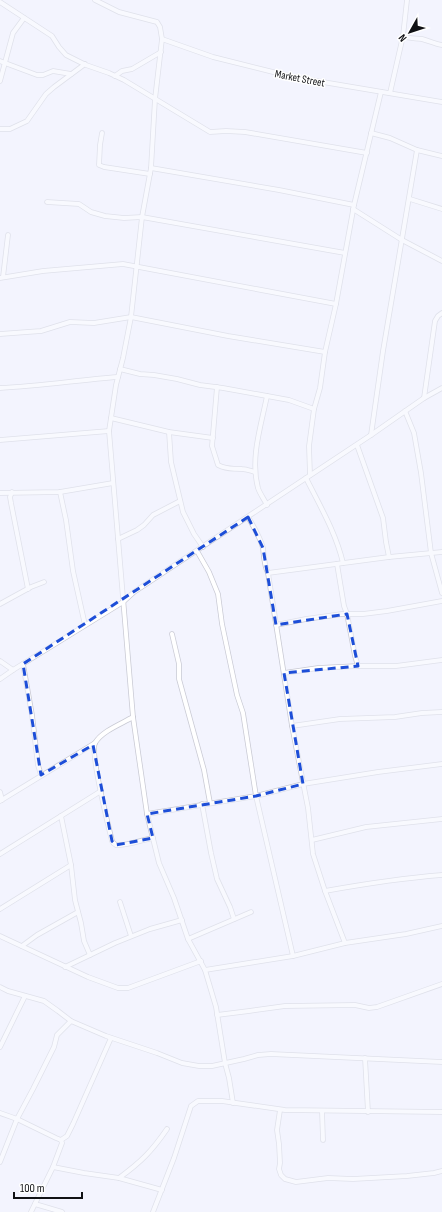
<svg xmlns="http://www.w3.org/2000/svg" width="442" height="1212" font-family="'Sofia Sans Condensed',sans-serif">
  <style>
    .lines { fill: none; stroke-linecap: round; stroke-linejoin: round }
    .street-casing { stroke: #c9cad4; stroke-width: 5.5 }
    .street { stroke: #fff; stroke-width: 4 }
    .marked { fill: none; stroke: #1d4ed8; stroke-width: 3; stroke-dasharray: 8 5; stroke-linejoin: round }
    .labels { text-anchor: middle; stroke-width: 3; stroke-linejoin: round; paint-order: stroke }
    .street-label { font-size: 11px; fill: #101114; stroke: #fff }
  </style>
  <rect width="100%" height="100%" fill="#f3f4fe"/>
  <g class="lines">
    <defs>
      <g id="street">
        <path d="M95,0L119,12L157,22L160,27L162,39L155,99L151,168L142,217L131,317L123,358L116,385L109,431L133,717L147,814L159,863L174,898L188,939L205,970L216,1007L225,1063L229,1078L233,1103"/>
        <path d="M0,2L52,36L59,47L66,55L86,65L109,73L124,80L210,132L226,131L245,132L367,153"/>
        <path d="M403,36C410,39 415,38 422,39C429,41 435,44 442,45"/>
        <path d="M162,39L213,57L293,77L442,102"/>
        <path d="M0,61L37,75H43L53,71L71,74"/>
        <path d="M115,76L122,71L132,69L161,52"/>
        <path d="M0,81L13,33L24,18"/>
        <path d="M390,93L403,36L407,0"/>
        <path d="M0,129H10L27,121L46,94L54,87L85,64"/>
        <path d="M102,133L100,145L99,165L104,167L150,174"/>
        <path d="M371,133L390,138L417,150L442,156"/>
        <path d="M151,168L279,190L354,205"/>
        <path d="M410,199L442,209"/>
        <path d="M47,202L79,204L91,212L105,216L124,218L142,217L345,253"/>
        <path d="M353,209L402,240L442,261"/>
        <path d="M3,277L8,235"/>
        <path d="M0,278L43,271L123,264L336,304"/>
        <path d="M0,334L41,331L70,322L94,323L131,317L228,336L325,352"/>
        <path d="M120,369L140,374L154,375L177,379L200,385L223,388L289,400L314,409"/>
        <path d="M217,387L212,446L218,465C228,470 231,468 242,469C246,469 251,471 255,472"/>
        <path d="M0,388C40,386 79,380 118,377"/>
        <path d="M424,398L435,321L438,316L442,313"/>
        <path d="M405,411L414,433L421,473L431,553L442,593"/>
        <path d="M111,418L169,432L213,438"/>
        <path d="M169,432L171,462L183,512L194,534L203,547"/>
        <path d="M371,435L383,351L417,150"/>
        <path d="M0,440L109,431"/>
        <path d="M357,445L383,518L386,542L389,557"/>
        <path d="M310,475L309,446L314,409L320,388L325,352L336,304L354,205L381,92"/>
        <path d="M306,478C320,506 336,533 343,563"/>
        <path d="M12,492L10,497L11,503L28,589"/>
        <path d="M60,492L66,520L73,571L85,625"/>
        <path d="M0,493L60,492L113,483"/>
        <path d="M267,505C264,499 260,494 258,488C250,458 261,426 267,396"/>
        <path d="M248,517C254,527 260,537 263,548C264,557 264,565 268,573"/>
        <path d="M118,539L137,530L144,525L153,515L180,501"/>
        <path d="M197,551L209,572L218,594L222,624L237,695L243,713L256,796L293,956"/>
        <path d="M337,564L344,606L347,614L355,656L358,666"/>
        <path d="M0,604L31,587L44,582"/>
        <path d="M276,625L306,619L342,614H363L387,611L442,601"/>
        <path d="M172,634L179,664V679L204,770L210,803"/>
        <path d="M0,661L13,670"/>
        <path d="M23,664L32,715L38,765L41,775"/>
        <path d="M284,673L318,668L358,666H396L442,660"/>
        <path d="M0,679L13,670L123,602L134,592L371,435L424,398L442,388"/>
        <path d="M133,717C121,724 102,731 95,743C90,754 108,824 112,841C113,843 114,844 116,845C123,847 145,839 153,838"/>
        <path d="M292,726L340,719L395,717L422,713L442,712"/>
        <path d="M0,792L2,800"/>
        <path d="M0,801L95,743"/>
        <path d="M202,804L211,853L217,879L230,907L234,919"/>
        <path d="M147,814L256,796L303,784L378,772L442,764"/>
        <path d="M61,816L71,865L75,900L81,923L84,941L90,955"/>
        <path d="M312,840L366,827L442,819"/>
        <path d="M0,854L101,791"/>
        <path d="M325,891C364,884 403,878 442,875"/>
        <path d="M120,902L131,936"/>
        <path d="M0,909L71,865"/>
        <path d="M0,936L88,977L118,988H128L201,961"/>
        <path d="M188,939L251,912"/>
        <path d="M345,943L325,891L313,854L308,808L292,726L268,573L389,557L442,552"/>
        <path d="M22,946L37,935L78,912"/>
        <path d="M65,967L115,943L150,929L182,920"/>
        <path d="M205,970L293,956L345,943L406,934L442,926"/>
        <path d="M0,987L8,991L44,1001L58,1011L71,1021L106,1036L157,1053L182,1063L199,1066H212L244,1059L258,1055L271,1054L442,1062"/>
        <path d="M217,1015L249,1011L285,1006L355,1005L369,1008L377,1007L442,984"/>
        <path d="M0,1047L25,996"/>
        <path d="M365,1058L368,1112"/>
        <path d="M280,1110L277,1130L279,1144L280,1163L279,1169L281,1175L285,1179L296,1182L328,1178L353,1179L407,1176L434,1173L442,1171"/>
        <path d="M322,1111L323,1140"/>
        <path d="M0,1113L17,1119L56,1138L61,1140L62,1143L53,1167L31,1212"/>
        <path d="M61,1140L67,1136L73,1124L111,1038"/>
        <path d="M0,1162L17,1119L33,1089L54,1047L57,1035L71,1021"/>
        <path d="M53,1167L84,1173L119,1178L162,1190"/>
        <path d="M119,1178C141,1162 152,1151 167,1129"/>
        <path d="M35,1204L62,1212"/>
        <path d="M153,1212L174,1158L191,1106L198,1101H222L285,1110L442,1112"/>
      </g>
    </defs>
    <use href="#street" class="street-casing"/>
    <use href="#street" class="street"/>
  </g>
  <path d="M0 0H442V1212H0ZM248,517L263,548L276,625L347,614L358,666L284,673L303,784L256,796L147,814L153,838L116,845L112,841L93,745L41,775L23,664Z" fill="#f3f4fe" fill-opacity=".55" fill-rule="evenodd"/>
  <path class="marked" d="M248,517L263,548L276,625L347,614L358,666L284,673L303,784L256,796L147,814L153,838L116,845L112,841L93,745L41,775L23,664Z"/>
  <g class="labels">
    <g class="street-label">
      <text transform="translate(300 78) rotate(11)" y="4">Market Street</text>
    </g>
  </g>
  <g transform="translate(410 32) rotate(231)" stroke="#ffffff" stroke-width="3" paint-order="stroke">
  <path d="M0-3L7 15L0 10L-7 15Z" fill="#101114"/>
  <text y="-6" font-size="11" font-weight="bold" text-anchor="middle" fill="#101114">N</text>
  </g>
  <path d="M14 1192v6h68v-6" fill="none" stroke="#101114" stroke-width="2"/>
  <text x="20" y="1192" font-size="12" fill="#101114" stroke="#ffffff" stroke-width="3" paint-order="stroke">100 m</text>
</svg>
